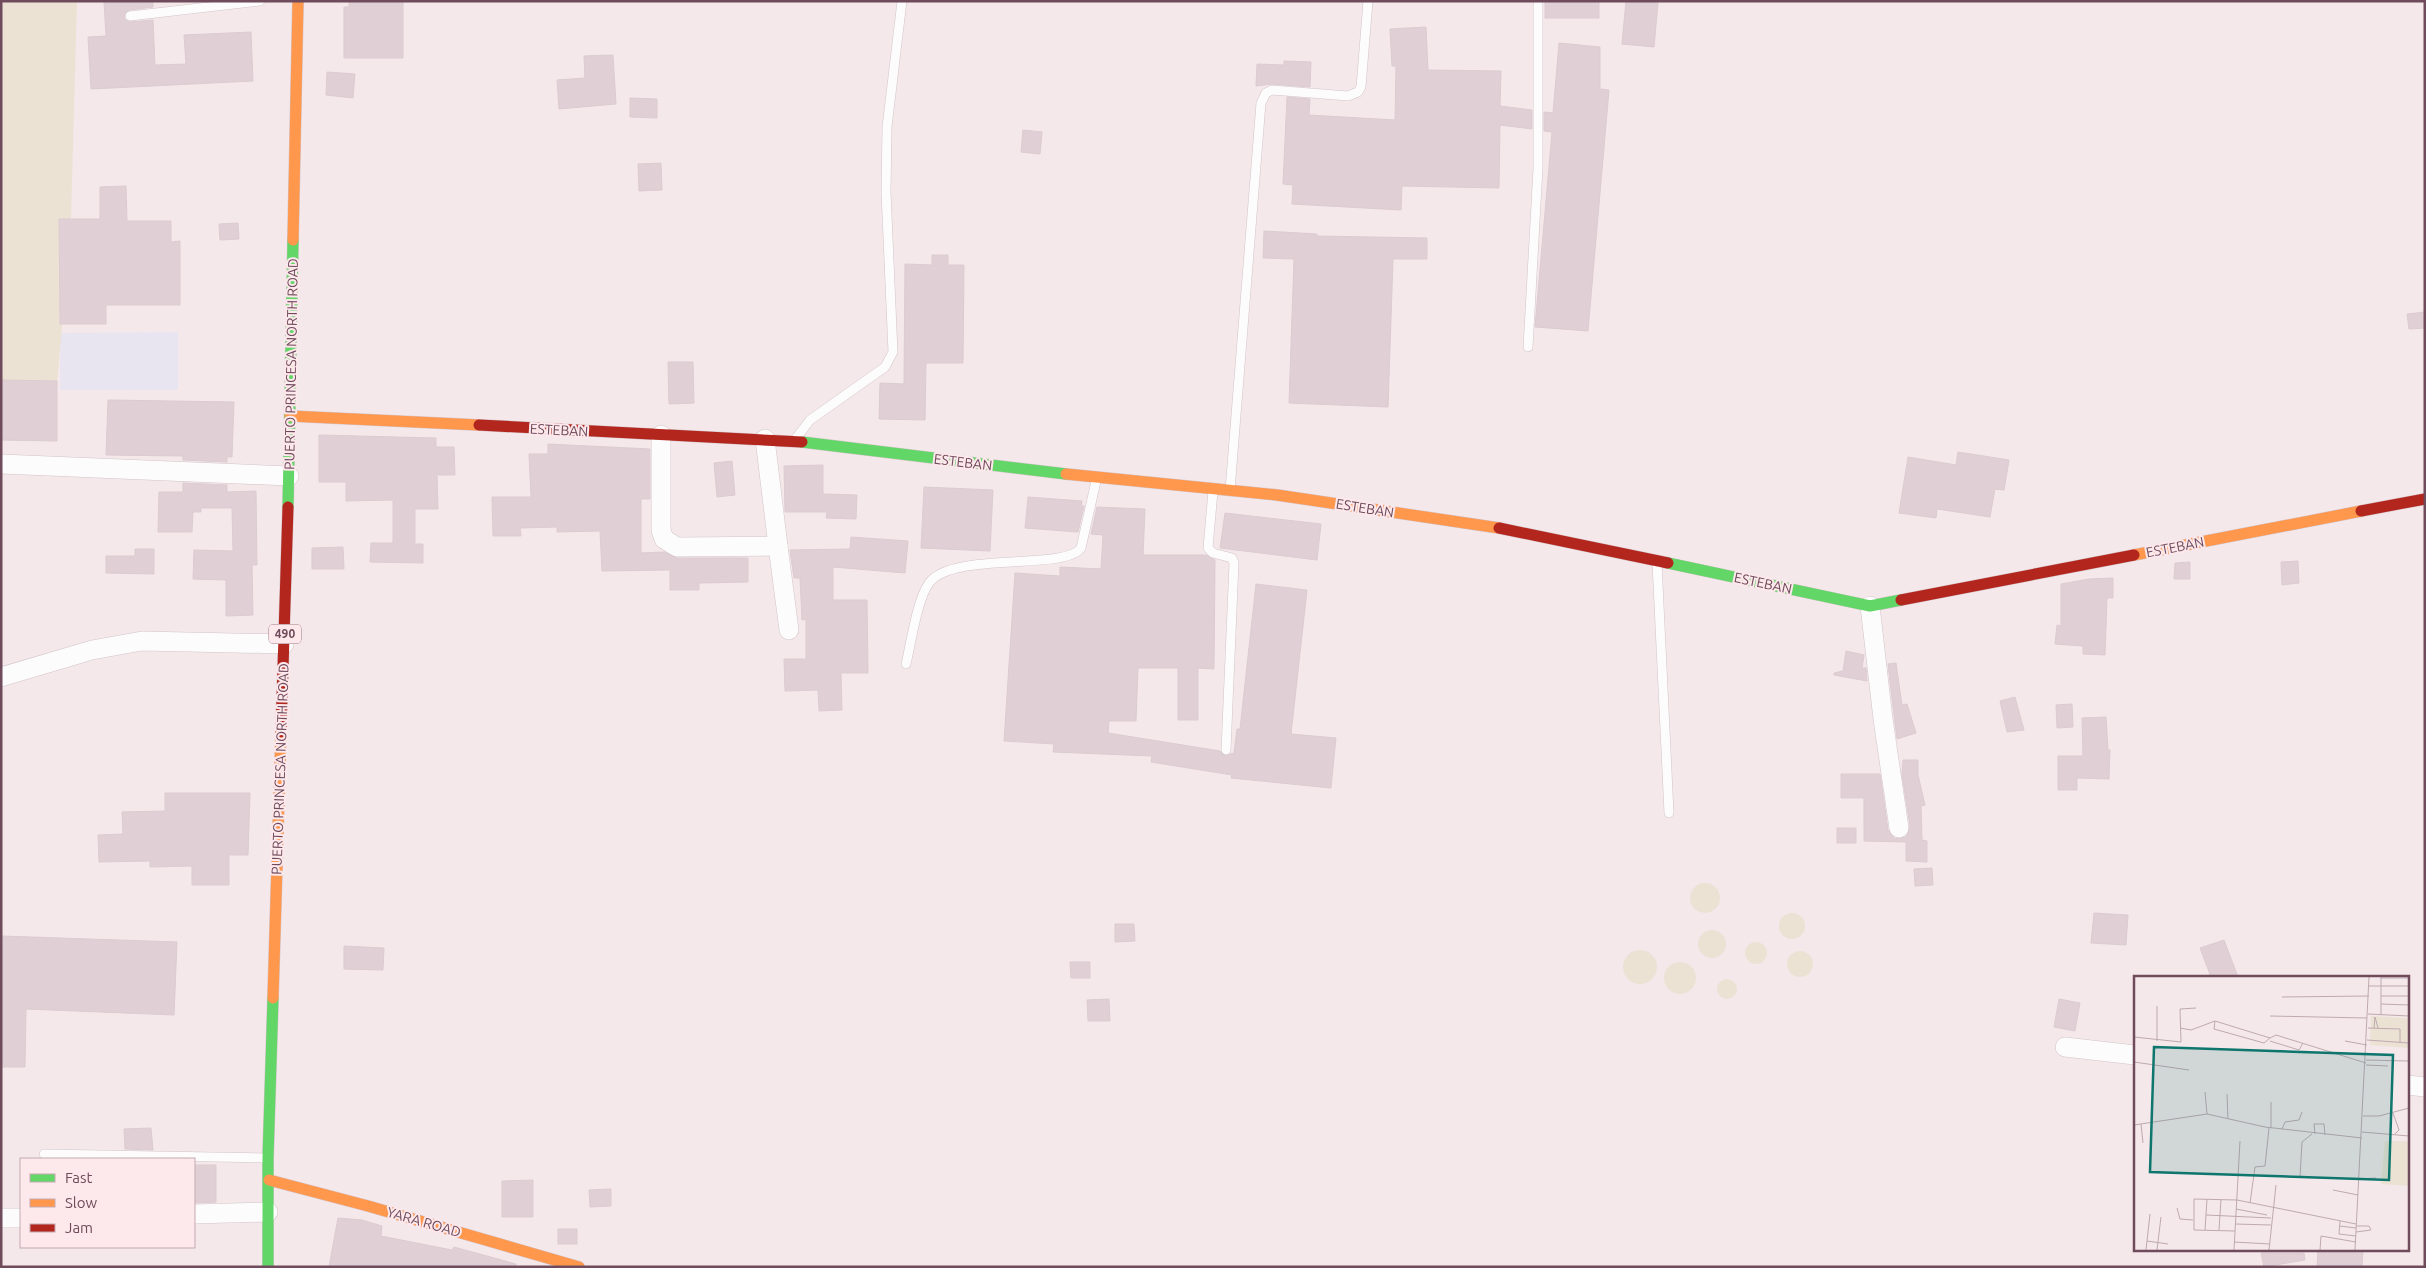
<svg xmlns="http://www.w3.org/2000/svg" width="2426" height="1268" font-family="Ubuntu,sans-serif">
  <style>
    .education { fill: #e8e5f1 }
    .green { fill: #ece2d4 }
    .building { fill: #e0d0d5; stroke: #dccbd1 }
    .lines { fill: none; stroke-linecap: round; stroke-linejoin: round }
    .lane-casing { stroke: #d3c4c9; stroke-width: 10 }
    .street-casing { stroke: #d3c4c9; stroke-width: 20 }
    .fast-casing { stroke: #d4c4c9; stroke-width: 12 }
    .slow-casing { stroke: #d4c4c9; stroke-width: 12 }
    .jam-casing { stroke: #d4c4c9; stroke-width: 12 }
    .lane { stroke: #fdfcfc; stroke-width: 9 }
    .street { stroke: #fdfcfc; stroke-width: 19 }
    .fast { stroke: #63d668; stroke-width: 11 }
    .slow { stroke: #ff974d; stroke-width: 11 }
    .jam { stroke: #b3261e; stroke-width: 11 }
    .labels { text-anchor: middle; stroke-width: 4; stroke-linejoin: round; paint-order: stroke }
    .shield { fill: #fde8ec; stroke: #9a7a86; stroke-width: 1 }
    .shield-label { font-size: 12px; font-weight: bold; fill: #6f4b5b }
    .street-label { font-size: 14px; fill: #6f4b5b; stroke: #fde8ec }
    .inset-road { fill: none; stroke: #bfa9b1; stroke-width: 1 }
    .view { fill: #0f766e; fill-opacity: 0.15; stroke: #0f766e; stroke-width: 2.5 }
    .inset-edge { fill: none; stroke: #6f4b5b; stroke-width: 2.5 }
  </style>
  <rect width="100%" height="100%" fill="#f4e8ea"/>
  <path class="education" d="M178,332V390H60V333Z"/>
  <g class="green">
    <path d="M1,1H77L71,219L56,397L1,398Z"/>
    <circle cx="1705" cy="898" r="15"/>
    <circle cx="1792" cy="926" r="13"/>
    <circle cx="1712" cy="944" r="14"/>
    <circle cx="1756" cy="953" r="11"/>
    <circle cx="1640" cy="967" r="17"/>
    <circle cx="1800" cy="964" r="13"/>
    <circle cx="1680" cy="978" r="16"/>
    <circle cx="1727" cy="989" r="10"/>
  </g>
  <g class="building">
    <path d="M104,1H153V7L129,10L124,16L125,20L130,22L153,20L155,65L186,64L184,35L251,32L253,81L91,89L88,37L106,36Z"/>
    <path d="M349,1H403V58H344V7H349Z"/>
    <rect x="1545" y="1" width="54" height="17"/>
    <path d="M1626,1L1658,3L1654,47L1622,44Z"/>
    <path d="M1426,27L1428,70L1501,71L1500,106L1532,110V129L1500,125L1499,188L1402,186L1401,210L1292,204L1293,185L1283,184L1287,97L1310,99L1309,115L1395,120L1396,66H1392L1390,29Z"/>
    <path d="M1559,43L1600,47V89L1609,90L1588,331L1535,327L1552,132L1544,131V112L1553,113Z"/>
    <path d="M613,55L616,104L559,109L557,80L585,78L584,56Z"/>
    <path d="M1284,61L1311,62L1310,87L1272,84L1256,86L1257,64L1284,65Z"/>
    <path d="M327,72L355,74L353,98L326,95Z"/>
    <path d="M630,98L657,99V118L630,117Z"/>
    <path d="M1023,130L1042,132L1040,154L1021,152Z"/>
    <path d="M661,163L662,190L639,191L638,164Z"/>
    <path d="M126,186L127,221H171V242L180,241V305H106V324H60L59,219H100V187Z"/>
    <path d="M238,223L239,239L220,240L219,224Z"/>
    <path d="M1264,231L1317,234V236L1427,238V259H1393L1388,407L1289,403L1294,259L1263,258Z"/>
    <path d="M932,255H948V265H964L963,363H926L925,420L879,419L880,383L904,384L905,264L932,265Z"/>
    <path d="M2425,312V328L2409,329L2407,314Z"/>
    <path d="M668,362H693L694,403L669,404Z"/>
    <path d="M1,380L57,381V441L1,440Z"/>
    <path d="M108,400L234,402L232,457H227V462L183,460V456L106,455Z"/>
    <path d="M319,435L436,438V447H454L455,475H437L438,509H415V544H423V563L370,562L371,543H393V500L346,501V482H319Z"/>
    <path d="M548,444L650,449V499H641V553L664,552L677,558H748V582L699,583V590H670V570L602,571L600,531L557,532V527L520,528L521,536H493L492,497H531L529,454H548Z"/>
    <path d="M1958,452L2009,460L2004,490L1995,489L1990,517L1937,509L1936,518L1899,513L1908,457L1956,465Z"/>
    <path d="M732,461L735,495L717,497L714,463Z"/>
    <path d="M823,465V494L857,495L856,519L826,518L827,512H785L784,466Z"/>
    <path d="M183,483L227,485V492L256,491L257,565H252L253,615L226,616V580L193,579L194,550L233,551L232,508H201V512H193L192,532H158L159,492H183Z"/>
    <path d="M924,487L993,490L990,551L921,548Z"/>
    <path d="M1028,497L1082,501L1081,506H1084L1078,532L1025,528Z"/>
    <path d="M1097,507L1145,509L1143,555H1206L1215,560L1214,669L1198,668V720H1178V668H1138L1136,721H1109L1108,733L1220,751L1225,756L1234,753L1237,729H1240L1256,584L1307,590L1291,734L1336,738L1331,788L1231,778L1232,775L1151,762L1152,756L1053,752L1054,744L1004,741L1015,573L1060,576V567L1101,569L1103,535L1091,534Z"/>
    <path d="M1225,513L1321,524L1317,560L1220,548Z"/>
    <path d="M851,537L908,541L905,573L833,567V600H867L868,673H841L842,710L819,711L818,690L785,691L784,659H806V619L802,620L800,578H794L790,550L850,549Z"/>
    <path d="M343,547L344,569H312V548Z"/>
    <path d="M135,549H154V574L106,573V556H135Z"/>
    <path d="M2298,561L2299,583L2282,585L2281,562Z"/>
    <path d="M2190,562V579H2174L2175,563Z"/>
    <path d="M2113,578V598H2107L2105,655L2083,654V646L2055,644L2057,625L2061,626V584L2089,579Z"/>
    <path d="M1846,651L1864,655L1862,668H1866L1867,681L1834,675V673L1843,671Z"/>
    <path d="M1896,663L1902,705L1907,704L1916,733L1897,739L1888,664Z"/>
    <path d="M2015,697L2024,730L2007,732L2000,701Z"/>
    <path d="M2072,704L2073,727L2057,728L2056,705Z"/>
    <path d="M2106,717L2108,750H2110L2109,779L2077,778V790H2058V756H2083L2082,718Z"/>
    <path d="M1903,760H1918V775L1925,805L1921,806L1922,840L1927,841V862L1906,861V842L1864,841V798H1841V774H1880L1888,830L1895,839L1906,837L1910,826L1902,774Z"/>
    <path d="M165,793H250L248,855H229V885H192V866L150,867V861L99,862L98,835L123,834L122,812L165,811Z"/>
    <rect x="1837" y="828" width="19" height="15"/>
    <path d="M1932,868L1933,885L1915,886L1914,869Z"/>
    <path d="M2094,913L2128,915L2126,945L2091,943Z"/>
    <path d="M1115,924H1134L1135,941L1115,942Z"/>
    <path d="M1,936L177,942L174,1015L26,1009L25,1067H1Z"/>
    <path d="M2224,940L2238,977H2211L2200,948Z"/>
    <path d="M344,946L384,948L383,970L344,969Z"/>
    <path d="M1070,962H1090V978H1071Z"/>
    <path d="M1109,999L1110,1021H1088L1087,1000Z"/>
    <path d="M2059,999L2080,1003L2075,1031L2054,1027Z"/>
    <path d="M151,1128L153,1150L125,1149L124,1129Z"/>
    <path d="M194,1165H216V1202L194,1203Z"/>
    <path d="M533,1180V1217H502V1181Z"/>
    <path d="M611,1189V1206L590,1207L589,1190Z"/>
    <path d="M338,1218L362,1220L382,1226L381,1236L452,1250L454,1247L516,1264V1267H329Z"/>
    <rect x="558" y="1229" width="19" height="15"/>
    <path d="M2318,1249H2363L2362,1267H2317Z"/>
    <path d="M2261,1253H2304L2305,1260L2264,1267Z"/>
  </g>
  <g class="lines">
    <defs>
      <g id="lane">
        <path d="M130,16L260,1"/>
        <path d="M1528,347L1538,168V1"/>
        <path d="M797,437L810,420L885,367L893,352L886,192L887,127L902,1"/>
        <path d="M1230,490L1261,103L1266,93L1272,90L1348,96L1358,92L1361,87L1368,1"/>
        <path d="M1213,491L1208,548L1213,553L1232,558L1234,563L1226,750"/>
        <path d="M1657,563L1669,813"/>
        <path d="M906,664C911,643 917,600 929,583C952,551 1064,571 1081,548L1096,481"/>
        <path d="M44,1154L266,1158"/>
      </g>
      <g id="street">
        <path d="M661,435V530L664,539L677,547L778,546L765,439"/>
        <path d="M1,464L289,476"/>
        <path d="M778,546L789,630"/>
        <path d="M1870,606L1883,719L1899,828"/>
        <path d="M1,677L92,650L142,641L284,644"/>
        <path d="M2065,1047L2135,1055"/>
        <path d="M2407,1085L2425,1087"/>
        <path d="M194,1214L268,1212"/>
        <path d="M1,1218H21"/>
      </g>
      <g id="fast">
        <path d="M802,442L1066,474"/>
        <path d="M288,507L293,240"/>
        <path d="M1668,563L1870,606L1901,600"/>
        <path d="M268,1267V1158L273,998"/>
      </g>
      <g id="slow">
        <path d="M293,240L298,1"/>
        <path d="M290,416L479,425"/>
        <path d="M1066,474L1277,495L1499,528"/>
        <path d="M2134,555L2361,511"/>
        <path d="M273,998L281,732"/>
        <path d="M269,1180L368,1206L579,1267"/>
      </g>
      <g id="jam">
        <path d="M479,425L802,442"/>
        <path d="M2361,511L2425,499"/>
        <path d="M1499,528L1668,563"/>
        <path d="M1901,600L2134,555"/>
        <path d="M281,732L288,507"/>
      </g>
    </defs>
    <use href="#lane" class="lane-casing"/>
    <use href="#street" class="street-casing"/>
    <use href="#fast" class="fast-casing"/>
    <use href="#slow" class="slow-casing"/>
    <use href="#jam" class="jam-casing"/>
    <use href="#lane" class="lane"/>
    <use href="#street" class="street"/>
    <use href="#fast" class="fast"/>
    <use href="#slow" class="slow"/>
    <use href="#jam" class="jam"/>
  </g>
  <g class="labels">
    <rect class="shield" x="269" y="624.5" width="32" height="19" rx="4"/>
    <g class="shield-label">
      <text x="285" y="638">490</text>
    </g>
    <g class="street-label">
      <text transform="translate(291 364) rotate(-89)" y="5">PUERTO PRINCESA NORTH ROAD</text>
      <text transform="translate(559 430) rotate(3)" y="5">ESTEBAN</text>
      <text transform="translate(963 462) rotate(7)" y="5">ESTEBAN</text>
      <text transform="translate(1365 508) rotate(9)" y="5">ESTEBAN</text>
      <text transform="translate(2175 547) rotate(-11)" y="5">ESTEBAN</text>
      <text transform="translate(1763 583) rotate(12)" y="5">ESTEBAN</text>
      <text transform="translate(280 769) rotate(-88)" y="5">PUERTO PRINCESA NORTH ROAD</text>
      <text transform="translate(424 1222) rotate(16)" y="5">YARA ROAD</text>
    </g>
  </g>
  <g transform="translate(2134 976)">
    <rect width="275" height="275" fill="#f4e8ea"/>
    <path d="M237,40L275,42V72L236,69ZM251,165H275V210L247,208Z" fill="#ece2d4"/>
    <path class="inset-road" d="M247,1V39M247,2H275M235,10H275M247,20H275M148,21L235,20M247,28L275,29M234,38L275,40M136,40L233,42M81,45L80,53L130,67L136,62M46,52L57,54L81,45L136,62L142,59L232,87M234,52L266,53V67M240,52L241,41L244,52M0,61L47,66L46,33L62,32M233,64L275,67M23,65V30M136,65L165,74L169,67M211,65L233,69M232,84L275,85M0,86L55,94M232,89L254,90M71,116L73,138M93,118L94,143M137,126V152M259,137L265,154L261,158M229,140H245L275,132M7,148L9,167M0,149L73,138L131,151L228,162M148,153L151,146L165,144L168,136M228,156L275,160M181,158L180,148H190L191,159M166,201L168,166L178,158M225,203L242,202M199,214L224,219M116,227L121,191L131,190L135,152M43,232L46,243L59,244M102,233L133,239M72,239L137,242M206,245L205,258L222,260M101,248L137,249M206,250L222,252M71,254L73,223M85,254L87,223M101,255L60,254V223L103,224L222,248M222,256L237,254L235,250H222M13,265L34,268M100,266L136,268M12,274L16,238M23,274L27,241M100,274L106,165M135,274L142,209M186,274L187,260L222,266M221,274L235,1"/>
    <path class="view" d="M20,71L259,79L255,204L16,196Z"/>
    <rect width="275" height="275" class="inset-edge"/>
  </g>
  <rect width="2426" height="1268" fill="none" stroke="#6f4b5b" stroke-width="5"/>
  <rect x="20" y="1158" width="175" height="90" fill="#fde8ec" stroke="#c4a9b2"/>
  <rect x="30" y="1174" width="25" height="8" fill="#63d668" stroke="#c4a9b2"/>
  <text x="65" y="1183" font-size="15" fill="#6f4b5b">Fast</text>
  <rect x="30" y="1199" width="25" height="8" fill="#ff974d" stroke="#c4a9b2"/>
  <text x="65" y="1208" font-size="15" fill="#6f4b5b">Slow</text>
  <rect x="30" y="1224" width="25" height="8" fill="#b3261e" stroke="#c4a9b2"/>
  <text x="65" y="1233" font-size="15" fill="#6f4b5b">Jam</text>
</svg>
